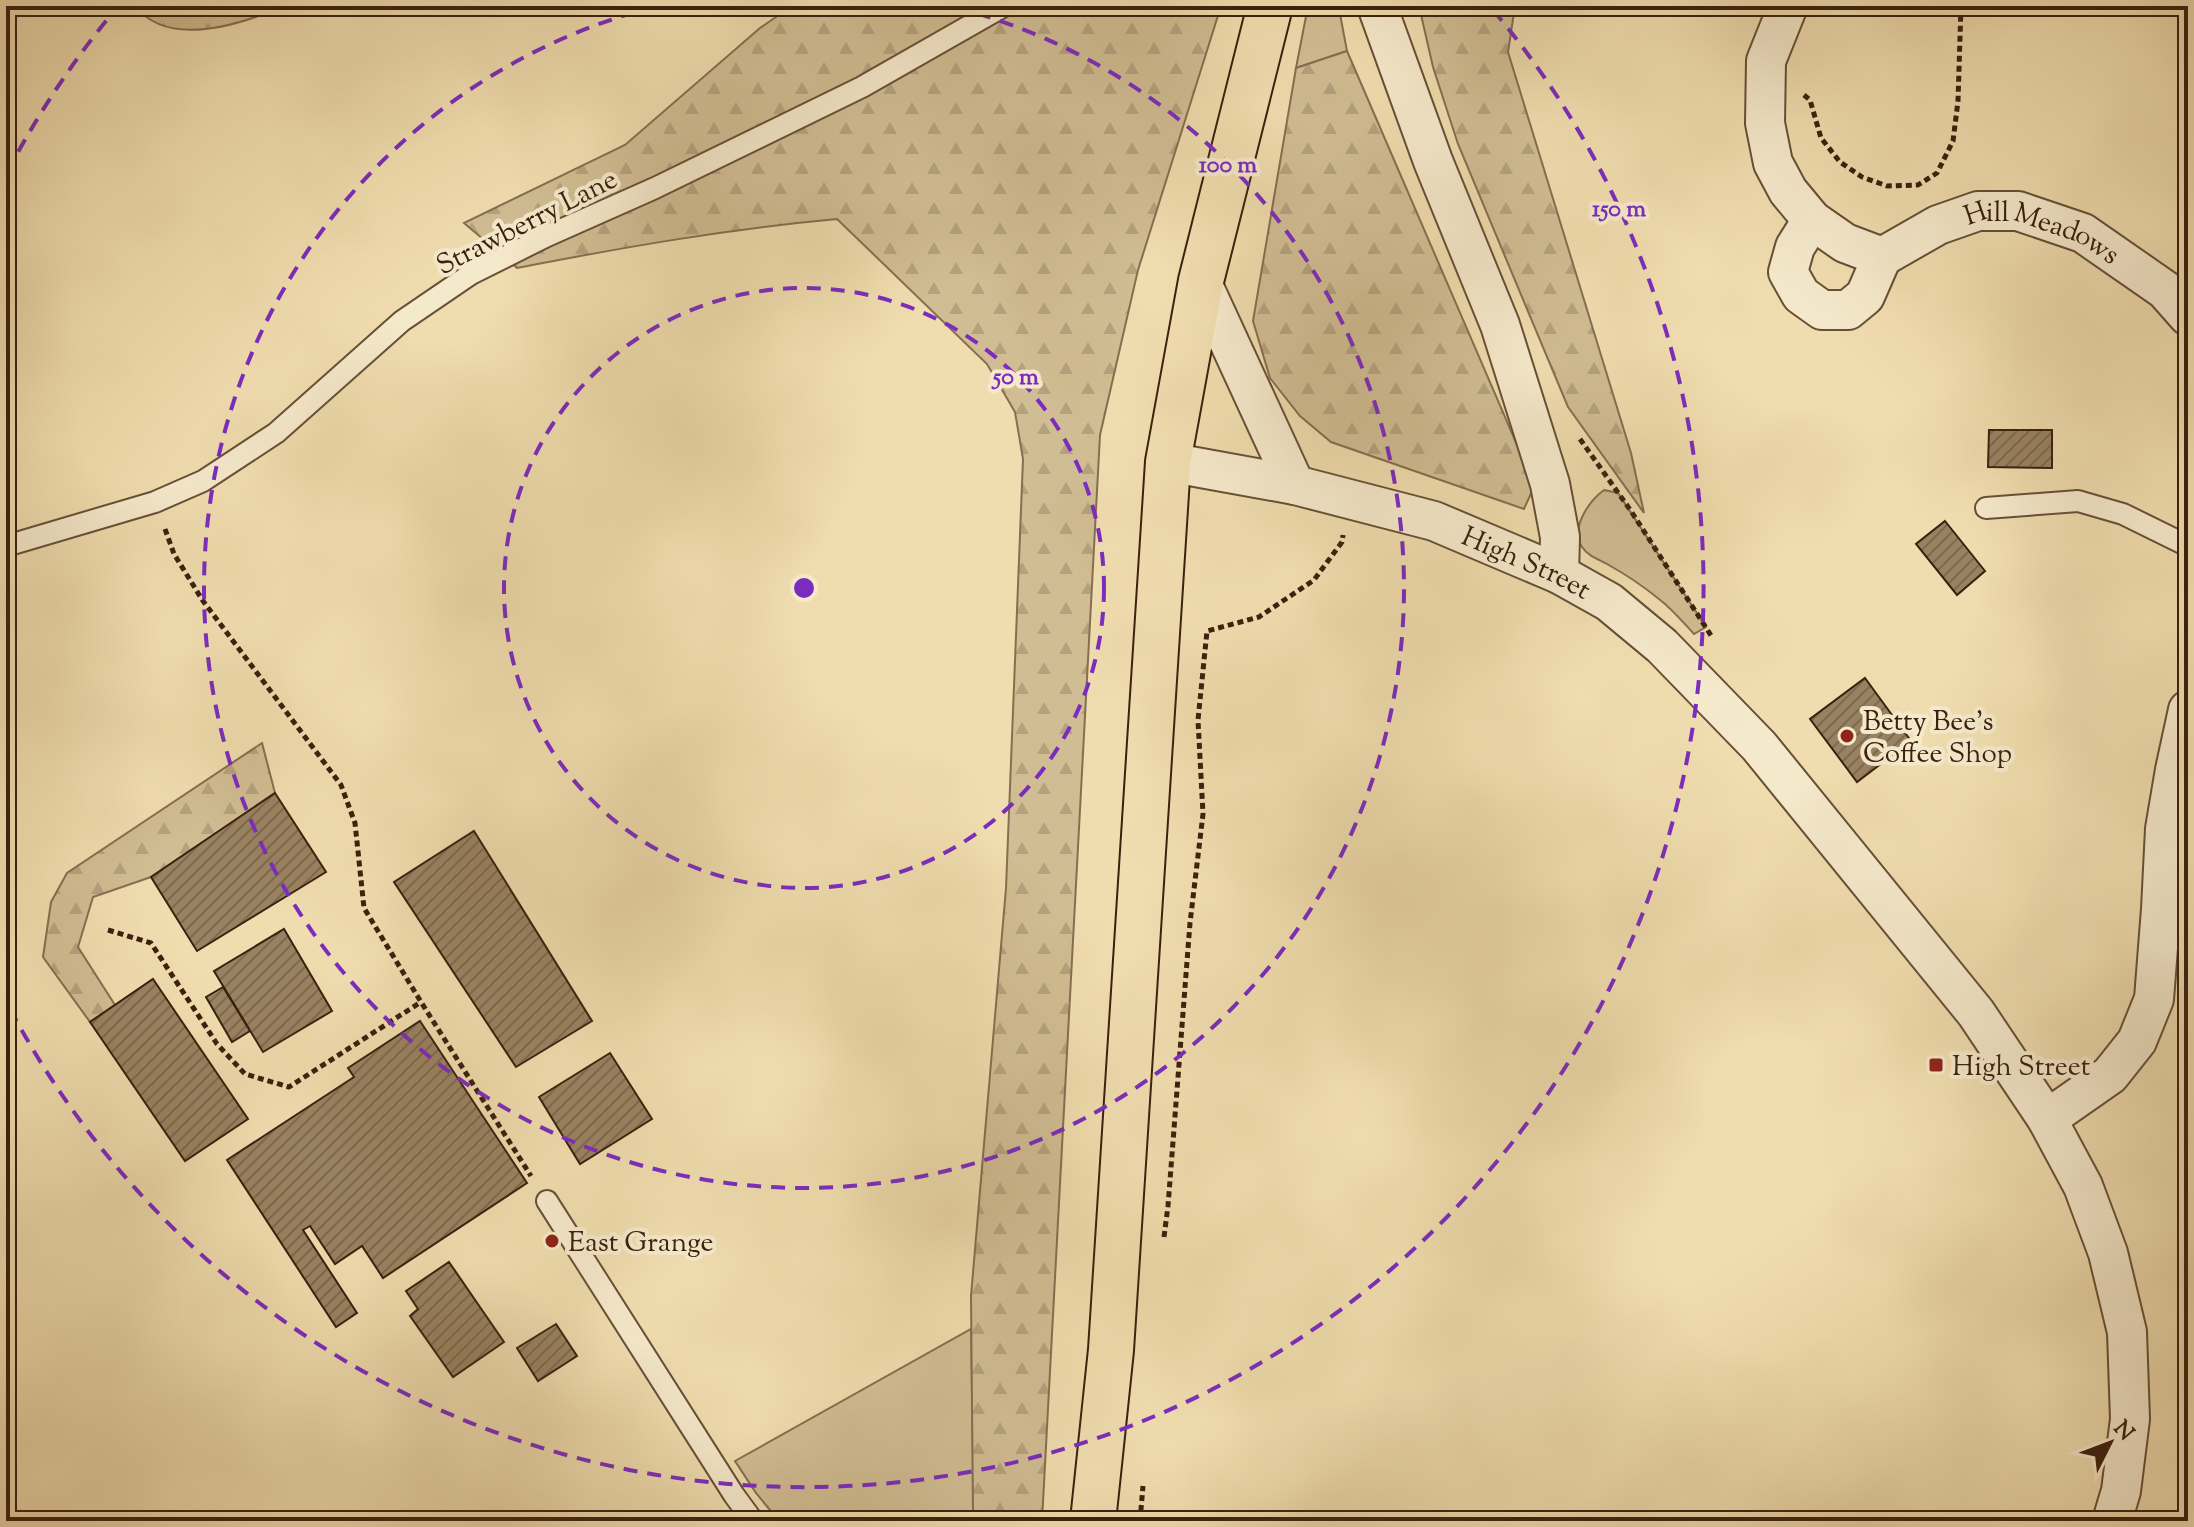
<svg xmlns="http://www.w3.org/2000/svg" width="2194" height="1527" font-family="'Sorts Mill Goudy',serif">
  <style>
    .green { fill: #d1bd93; stroke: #866e50; stroke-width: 2 }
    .forest { fill: url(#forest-firs); stroke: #866e50; stroke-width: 2 }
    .building { fill: url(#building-hatch); stroke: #3b200d; stroke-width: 2 }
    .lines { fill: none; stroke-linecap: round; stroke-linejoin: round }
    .service-casing { stroke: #684f36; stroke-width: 24 }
    .minor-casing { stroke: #684f36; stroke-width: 42 }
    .primary-casing { stroke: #3b200d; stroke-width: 48 }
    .path { stroke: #3b200d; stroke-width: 5; stroke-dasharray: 6 4; stroke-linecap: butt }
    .service { stroke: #f5e9cb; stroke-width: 20 }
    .minor { stroke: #f5e9cb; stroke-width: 38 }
    .primary { stroke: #f0ddaf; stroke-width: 44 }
    .ring { fill: none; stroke: #7b2cbf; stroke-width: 4; stroke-dasharray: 14 10 }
    .poi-dot { fill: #8f2418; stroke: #f5e9cb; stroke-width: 3 }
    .labels { text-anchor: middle; stroke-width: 8; stroke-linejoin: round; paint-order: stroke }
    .street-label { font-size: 28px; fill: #3b200d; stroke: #f5e9cb }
    .poi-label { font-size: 28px; fill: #3b200d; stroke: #f5e9cb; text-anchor: start }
    .centre { fill: #7b2cbf; stroke: #f5e9cb; stroke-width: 4 }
    .ring-label { font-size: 24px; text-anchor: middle; font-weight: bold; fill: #7b2cbf; stroke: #f5e9cb; stroke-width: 8; stroke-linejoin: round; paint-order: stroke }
  </style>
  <defs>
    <pattern id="forest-firs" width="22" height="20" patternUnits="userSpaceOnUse" patternTransform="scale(2)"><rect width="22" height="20" fill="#d1bd93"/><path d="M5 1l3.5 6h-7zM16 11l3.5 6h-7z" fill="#b4a27e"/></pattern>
    <pattern id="building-hatch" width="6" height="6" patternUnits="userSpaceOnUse" patternTransform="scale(2)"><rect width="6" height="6" fill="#998261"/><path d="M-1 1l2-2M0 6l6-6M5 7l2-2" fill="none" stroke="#7e6a4e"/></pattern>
  </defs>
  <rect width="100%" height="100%" fill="#f0ddaf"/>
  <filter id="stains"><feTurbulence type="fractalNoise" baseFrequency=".0025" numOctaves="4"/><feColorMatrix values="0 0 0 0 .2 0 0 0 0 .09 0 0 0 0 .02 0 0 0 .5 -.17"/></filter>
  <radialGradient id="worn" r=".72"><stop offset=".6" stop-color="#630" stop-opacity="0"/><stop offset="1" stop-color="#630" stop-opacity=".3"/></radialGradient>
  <g class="green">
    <path d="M1308,6H1342L1340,14L1347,51L1296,68Z"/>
    <path d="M1604,490L1618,493L1706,627L1694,634C1682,621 1672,609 1659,599C1643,586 1625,574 1607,564C1598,559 1588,556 1582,547C1570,528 1589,501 1604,490Z"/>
    <path d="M971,1329L974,1521H779L756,1493L735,1461Z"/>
  </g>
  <g class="forest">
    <path d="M135,6H284C242,24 169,49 135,6Z"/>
    <path d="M792,6H1221L1138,270L1100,435L1042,1521H974L973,1513L971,1296L1006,888L1023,459L1015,412L987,364L837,219C728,229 625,247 517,268L464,223L625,145L760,28Z"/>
    <path d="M1419,6H1515L1508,52L1631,453L1644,513L1568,407L1458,144L1433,67Z"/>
    <path d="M1347,51L1518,447L1533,489L1524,509L1331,442L1300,416L1270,378L1253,321L1296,68Z"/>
    <path d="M262,743L275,793L151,877L93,897L78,947L115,1005L90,1022L43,957L51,902L67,873Z"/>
  </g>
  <g class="building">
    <path d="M1989,430H2052V468L1988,467Z"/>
    <path d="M1945,521L1985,571L1957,595L1916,544Z"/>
    <path d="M1865,678L1911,741L1857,782L1810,719Z"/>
    <path d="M275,793L326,872L197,951L151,877Z"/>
    <path d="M474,831L592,1021L516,1067L394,882Z"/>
    <path d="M284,929L332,1011L263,1052L214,971Z"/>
    <path d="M153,979L248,1119L185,1161L90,1022Z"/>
    <path d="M223,987L250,1031L232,1042L206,997Z"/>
    <path d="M420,1021L527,1183L383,1278L362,1246L335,1264L310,1226L303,1230L357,1313L336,1327L227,1160L354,1077L348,1068Z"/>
    <path d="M610,1053L652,1119L580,1164L539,1097Z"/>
    <path d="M449,1262L504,1342L453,1377L410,1316L418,1309L406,1291Z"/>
    <path d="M556,1324L577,1356L538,1381L517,1348Z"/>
  </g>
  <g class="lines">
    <defs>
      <g id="service">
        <path d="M1986,508L2078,501L2123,514L2188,546"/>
        <path d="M6,546L155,502L203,481L276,433L402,321L471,274L547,236L655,188L862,87L1004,6"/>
        <path d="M547,1201L734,1495L753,1521"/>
      </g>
      <g id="minor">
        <path d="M1377,6L1433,161L1500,325L1550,484L1560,537L1559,574"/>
        <path id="s1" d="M1788,6L1766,61L1765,123L1773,163L1788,191L1812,220L1845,243L1882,257L1938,225L1978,211H2018L2083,233L2165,290L2188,316"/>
        <path d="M1812,220L1795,247L1788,272L1801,295L1822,310H1848L1865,296L1882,257"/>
        <path d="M1201,281L1295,485"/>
        <path id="s2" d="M1168,462L1295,485L1434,521L1559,574L1609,602L1662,646L1759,746L1976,1013L2047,1119L2083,1186L2108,1253L2127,1332L2130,1419L2121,1491L2112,1521"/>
        <path d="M2047,1119L2110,1075L2137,1041L2154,999L2161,909L2165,829L2175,770L2188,710"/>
      </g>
      <path id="primary" d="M1093,1521L1111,1350L1168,462L1201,281L1270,6"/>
    </defs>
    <use href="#service" class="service-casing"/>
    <use href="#minor" class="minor-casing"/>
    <use href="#primary" class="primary-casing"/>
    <g class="path">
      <path d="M1804,95L1810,100L1821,138L1840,162L1862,177L1887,186L1918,185L1937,173L1953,141L1958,101L1961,6"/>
      <path d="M1580,439L1631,511L1712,637"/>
      <path d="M165,529L174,554L203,601L341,785L355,823L364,908L421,1002L531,1176"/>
      <path d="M108,930L151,943L217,1044L245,1074L289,1087L421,1002"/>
      <path d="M1164,1237L1168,1206L1190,923L1203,814L1198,720L1207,631L1259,617L1314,580L1342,542L1343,535"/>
      <path d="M1140,1521L1143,1486"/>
    </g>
    <use href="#service" class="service"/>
    <use href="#minor" class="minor"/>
    <use href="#primary" class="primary"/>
  </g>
  <g class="ring">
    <circle cx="804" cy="588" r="300"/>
    <path d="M954 7A600 600 0 1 1 654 7"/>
    <path d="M7 173A899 899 0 0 1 115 10M1493 10A899 899 0 1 1 7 1003"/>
  </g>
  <g class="poi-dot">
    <circle cx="1847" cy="736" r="8"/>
    <rect x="1928" y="1057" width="16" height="16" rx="4"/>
    <circle cx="552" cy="1241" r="8"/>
  </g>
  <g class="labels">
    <g class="street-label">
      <text transform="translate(526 221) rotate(-27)" y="10">Strawberry Lane</text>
      <text dy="10" stroke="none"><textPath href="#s1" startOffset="486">Hill Meadows</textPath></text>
      <text dy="10" stroke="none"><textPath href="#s2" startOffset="374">High Street</textPath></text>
    </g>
    <g class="poi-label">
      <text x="1863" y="730">Betty Bee's<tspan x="1863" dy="32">Coffee Shop</tspan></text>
      <text x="1952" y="1075">High Street</text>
      <text x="568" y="1251">East Grange</text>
    </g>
  </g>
  <circle cx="804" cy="588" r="12" class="centre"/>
  <g class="ring-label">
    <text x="1228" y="172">100 m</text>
    <text x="1619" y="216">150 m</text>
    <text x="1016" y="384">50 m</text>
  </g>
  <rect width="2194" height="1527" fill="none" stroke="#f0ddaf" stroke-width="32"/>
  <rect x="8" y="8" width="2178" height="1511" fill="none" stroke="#3b200d" stroke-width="4"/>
  <rect x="16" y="16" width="2162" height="1495" fill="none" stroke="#3b200d" stroke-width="2"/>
  <g transform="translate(2110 1443) rotate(48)" stroke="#f5e9cb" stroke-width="6" paint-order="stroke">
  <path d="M0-6L14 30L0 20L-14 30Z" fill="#3b200d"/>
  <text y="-12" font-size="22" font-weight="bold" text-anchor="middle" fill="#3b200d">N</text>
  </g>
  <rect width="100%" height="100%" filter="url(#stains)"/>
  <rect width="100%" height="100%" fill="url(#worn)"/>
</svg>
